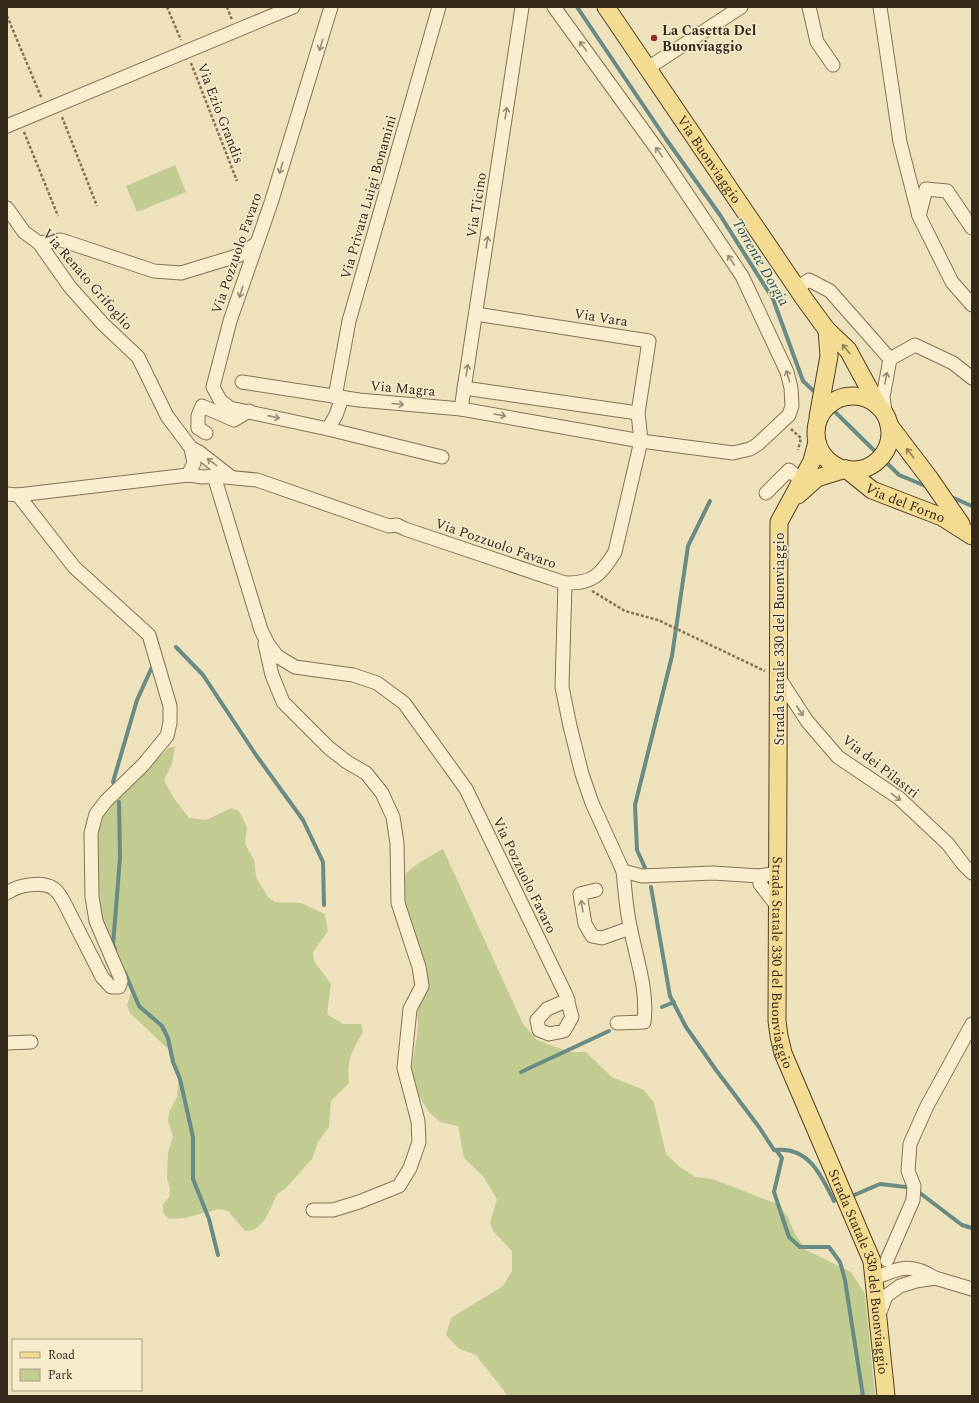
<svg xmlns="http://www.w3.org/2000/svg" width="979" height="1403" font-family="Spectral,serif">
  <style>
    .green { fill: #c2cc91 }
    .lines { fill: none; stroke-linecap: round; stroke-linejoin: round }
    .stream { stroke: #688c85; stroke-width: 4 }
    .minor-casing { stroke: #867256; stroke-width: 15 }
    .major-casing { stroke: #53402a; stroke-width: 19 }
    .path { stroke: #867256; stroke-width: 2.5; stroke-dasharray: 3 2; stroke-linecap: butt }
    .minor { stroke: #f9efcf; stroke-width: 13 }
    .major { stroke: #f4db92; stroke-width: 17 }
    .oneway { stroke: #978c75 }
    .oneway2 { stroke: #948256 }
    .poi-dot { fill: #962a25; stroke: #f6eccc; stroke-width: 1.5 }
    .labels { text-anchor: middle; stroke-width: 3; stroke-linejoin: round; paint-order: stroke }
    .poi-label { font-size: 14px; font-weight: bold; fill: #35291b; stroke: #f6eccc; text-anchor: start }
    .street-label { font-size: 14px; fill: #35291b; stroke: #f6eccc }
    .water-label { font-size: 15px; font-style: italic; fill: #2a5555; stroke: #f6eccc }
  </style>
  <rect width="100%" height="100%" fill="#eee2bc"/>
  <g class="green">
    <path d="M175,165L186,192L137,212L126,186Z"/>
    <path d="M175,746L172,764L164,780L173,797L189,818L206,820L231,808L239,811L247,827L245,844L254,860L256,877L268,897L275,902L301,903L325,914L328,931L313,952L314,961L331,984L327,1014L343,1024H361L363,1032C351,1054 347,1058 349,1083L331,1101L329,1127L318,1142L312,1159L285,1189L277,1194L266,1218L260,1225L254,1230L245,1231L228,1211L219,1209L185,1218L169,1219L163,1213V1204L169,1197L170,1188L167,1179L168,1153L173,1136L168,1121L169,1112L177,1097L179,1073L168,1049L130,1013L127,1005L132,989L102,922L96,854L99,830L104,810L169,748Z"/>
    <path d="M443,849L523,1024L537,1040L570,1052H586L612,1077L644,1090L654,1103L666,1154L680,1167L695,1177L713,1179L777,1204L788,1217L795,1234L806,1250L851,1272L865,1294L875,1396H508L476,1355L458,1348L446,1335L451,1318L503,1286L512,1271V1251L494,1232L490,1223L497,1199L483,1176L464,1158L458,1126L440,1122L429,1112L415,1090L411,1073L418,1028L416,975L399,926L404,882L406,873L420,862Z"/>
  </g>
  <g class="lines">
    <g class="stream">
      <path d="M577,7L666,139L720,215L773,299L803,381L817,394"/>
      <path d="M825,402L899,475L928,487"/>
      <path d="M949,496L972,506"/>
      <path d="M176,647L203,675L256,755L303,820L323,862L324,905"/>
      <path d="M113,782L137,700L152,667"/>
      <path d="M645,868L637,850L635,805L672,656L688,546L710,501"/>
      <path d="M651,887L670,996L686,1027L716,1070L759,1127L774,1150H776L782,1158L774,1192L789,1237L800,1247H829L840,1262L845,1280L863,1396"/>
      <path d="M115,949L113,945L120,858L119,802"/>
      <path d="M125,973L139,1006L162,1026L168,1038L173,1062L180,1079L193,1137V1179L209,1219L218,1255"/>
      <path d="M662,1007L674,1002"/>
      <path d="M521,1072L609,1031"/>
      <path d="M776,1150C809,1147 821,1175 834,1201"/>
      <path d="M920,1193L962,1225L972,1228"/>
      <path d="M852,1196L880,1184L906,1187"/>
    </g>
    <defs>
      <g id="minor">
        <path d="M331,7L271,203L230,321L213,387L220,400L230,408L328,429L442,457"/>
        <path d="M809,7L817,42L833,65"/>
        <path d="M880,7L900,142L919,216"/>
        <path d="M648,68L741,7"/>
        <path d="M7,126L293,7"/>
        <path d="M7,208L24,232L39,243L70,287L103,324L138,357L167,416L191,448L194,463L188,475"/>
        <path d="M972,228L947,191L926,189L919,216L952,282L972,305"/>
        <path d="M39,243L61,240L154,271L181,273L240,255L257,243"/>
        <path d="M798,287L809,280L830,291L890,359L883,397L886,417"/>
        <path d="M890,359L915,345L953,363L972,378"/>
        <path d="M242,382L359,400L461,409L641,441L733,453L750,449L758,444L789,415L792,406L791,388L787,372L742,276L659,152L554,7"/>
        <path d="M464,388L638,413L649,341L476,314"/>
        <path d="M335,397L349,321L439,7"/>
        <path d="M461,409L522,7"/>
        <path d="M328,429L336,415L342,398"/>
        <path d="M206,433L198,428V416L202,406L234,420L249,411"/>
        <path d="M191,448L199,452L231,477"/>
        <path d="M214,476L261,630L268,644L277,656L295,667L353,675L377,683L404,703L466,789L566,995L572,1017L564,1031L549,1034L539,1030L537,1020L547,1009L568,1000"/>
        <path d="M766,493L789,470L801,480"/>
        <path d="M7,494L18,495L188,475L203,477L214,476L257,480L389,526L397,525L405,529L565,583L562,687L570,726L582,774L592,803L623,871L642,876L713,873L760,876L777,873"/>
        <path d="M565,583C592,584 601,575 615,552L641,441L638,413"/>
        <path d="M265,644L272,675L283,702L329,748L347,762L366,773L382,793L393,817L397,843L398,903L419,967L422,986L410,1009L404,1068L418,1121L419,1142L410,1168L399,1186L359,1202L333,1210H313"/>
        <path d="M779,678L807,721L838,757L899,798L948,844L963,864L972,873"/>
        <path d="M760,876V884L777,906"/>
        <path d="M596,890L580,894L585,924L592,936L602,938L630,928"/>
        <path d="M7,893C18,885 41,881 53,888C59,892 63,900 66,906L102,977L111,987H119L121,981L120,977L96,921L92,897L91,833L96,814L106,801L143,765L167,736L170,723V706L149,635L74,567L18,495"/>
        <path d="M617,1023L644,1022C648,989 636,958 630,926C626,908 625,889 623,871"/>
        <path d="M7,1043L31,1042"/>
        <path d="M887,1260L913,1200L914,1186L908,1171L910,1144L927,1106L972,1024"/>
        <path d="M875,1278C899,1268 910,1262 935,1278"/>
        <path d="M879,1315L886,1296L900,1286L916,1281L935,1278L972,1289"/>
      </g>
      <g id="major">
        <path id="s1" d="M606,7L805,300L827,330L848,350L879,407"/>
        <circle cx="853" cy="433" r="37"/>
        <path d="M818,417L829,356L827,330"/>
        <path d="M889,425L930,479L961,524"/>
        <path id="s2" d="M817,442L812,461L779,522L777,1021L779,1036L783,1053L872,1261L886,1396"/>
        <path id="s3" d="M846,469L872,490L942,517L972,536"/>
        <path d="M798,495L817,478L846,469"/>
      </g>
    </defs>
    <use href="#minor" class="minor-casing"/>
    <use href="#major" class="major-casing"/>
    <g class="path">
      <path d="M167,7L181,40"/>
      <path d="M227,7L232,20"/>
      <path d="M7,16L42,99"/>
      <path d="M191,63L237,181"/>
      <path d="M62,117L97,206"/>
      <path d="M24,132L58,216"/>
      <path d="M791,429L801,438L798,450"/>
      <path d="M592,591L625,611L658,620L765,671"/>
    </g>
    <use href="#minor" class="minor"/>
    <use href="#major" class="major"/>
  </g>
  <defs><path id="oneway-shaft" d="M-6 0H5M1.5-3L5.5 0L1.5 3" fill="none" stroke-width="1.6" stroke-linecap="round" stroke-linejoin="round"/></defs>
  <g class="oneway">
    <use href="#oneway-shaft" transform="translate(321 45) rotate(108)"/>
    <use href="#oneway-shaft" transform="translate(583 46) rotate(-126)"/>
    <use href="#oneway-shaft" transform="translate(506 113) rotate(-81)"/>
    <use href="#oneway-shaft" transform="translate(659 152) rotate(-125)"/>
    <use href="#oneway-shaft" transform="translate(281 168) rotate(107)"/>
    <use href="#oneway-shaft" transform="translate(487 242) rotate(-81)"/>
    <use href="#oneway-shaft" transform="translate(731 260) rotate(-124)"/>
    <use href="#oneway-shaft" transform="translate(241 292) rotate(108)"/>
    <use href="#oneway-shaft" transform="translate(467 370) rotate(-81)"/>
    <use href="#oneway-shaft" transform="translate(788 376) rotate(-106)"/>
    <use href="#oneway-shaft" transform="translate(886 378) rotate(-79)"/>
    <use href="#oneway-shaft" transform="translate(398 404) rotate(5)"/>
    <use href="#oneway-shaft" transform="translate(500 415) rotate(10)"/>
    <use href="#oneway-shaft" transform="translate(274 417) rotate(13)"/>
    <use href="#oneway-shaft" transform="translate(212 462) rotate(-144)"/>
    <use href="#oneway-shaft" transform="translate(800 711) rotate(57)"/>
    <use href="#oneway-shaft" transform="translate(896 797) rotate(37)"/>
    <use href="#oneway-shaft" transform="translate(582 906) rotate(-99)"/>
  </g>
  <g class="oneway2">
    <use href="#oneway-shaft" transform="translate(846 349) rotate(-130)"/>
    <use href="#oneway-shaft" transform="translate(910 453) rotate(-128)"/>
  </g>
  <circle class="poi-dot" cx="654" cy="38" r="4"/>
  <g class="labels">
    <g class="poi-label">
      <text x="662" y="35">La Casetta Del<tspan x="662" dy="16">Buonviaggio</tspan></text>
    </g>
    <g class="street-label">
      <text transform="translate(221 113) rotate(69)" y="5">Via Ezio Grandis</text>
      <text dy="5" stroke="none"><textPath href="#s1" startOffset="184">Via Buonviaggio</textPath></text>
      <text transform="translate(368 197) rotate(-74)" y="5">Via Privata Luigi Bonamini</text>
      <text transform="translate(476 205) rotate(-81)" y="5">Via Ticino</text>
      <text transform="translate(236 253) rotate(-71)" y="5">Via Pozzuolo Favaro</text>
      <text transform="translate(88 279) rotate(49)" y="5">Via Renato Grifoglio</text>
      <text transform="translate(601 317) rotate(9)" y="5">Via Vara</text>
      <text transform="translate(403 388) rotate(5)" y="5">Via Magra</text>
      <text dy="5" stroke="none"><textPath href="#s3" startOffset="69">Via del Forno</textPath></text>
      <text transform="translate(496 543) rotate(19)" y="5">Via Pozzuolo Favaro</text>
      <text transform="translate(779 639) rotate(-90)" y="5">Strada Statale 330 del Buonviaggio</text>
      <text transform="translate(881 766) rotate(38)" y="5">Via dei Pilastri</text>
      <text transform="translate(525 875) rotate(64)" y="5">Via Pozzuolo Favaro</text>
      <text dy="5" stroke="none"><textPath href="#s2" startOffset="530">Strada Statale 330 del Buonviaggio</textPath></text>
      <text dy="5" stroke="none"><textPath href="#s2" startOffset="854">Strada Statale 330 del Buonviaggio</textPath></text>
    </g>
    <g class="water-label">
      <text transform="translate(761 262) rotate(60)" y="5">Torrente Dorgia</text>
    </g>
  </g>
  <rect width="979" height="1403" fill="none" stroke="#35291b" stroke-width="16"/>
  <rect x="12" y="1339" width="130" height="52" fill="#f6eccc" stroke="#a99e85"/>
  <rect x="20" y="1352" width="20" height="6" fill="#f4db92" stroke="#a99e85"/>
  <text x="48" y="1359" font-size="12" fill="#35291b">Road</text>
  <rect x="20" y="1369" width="20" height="12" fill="#c2cc91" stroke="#a99e85"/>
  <text x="48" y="1379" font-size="12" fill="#35291b">Park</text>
</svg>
